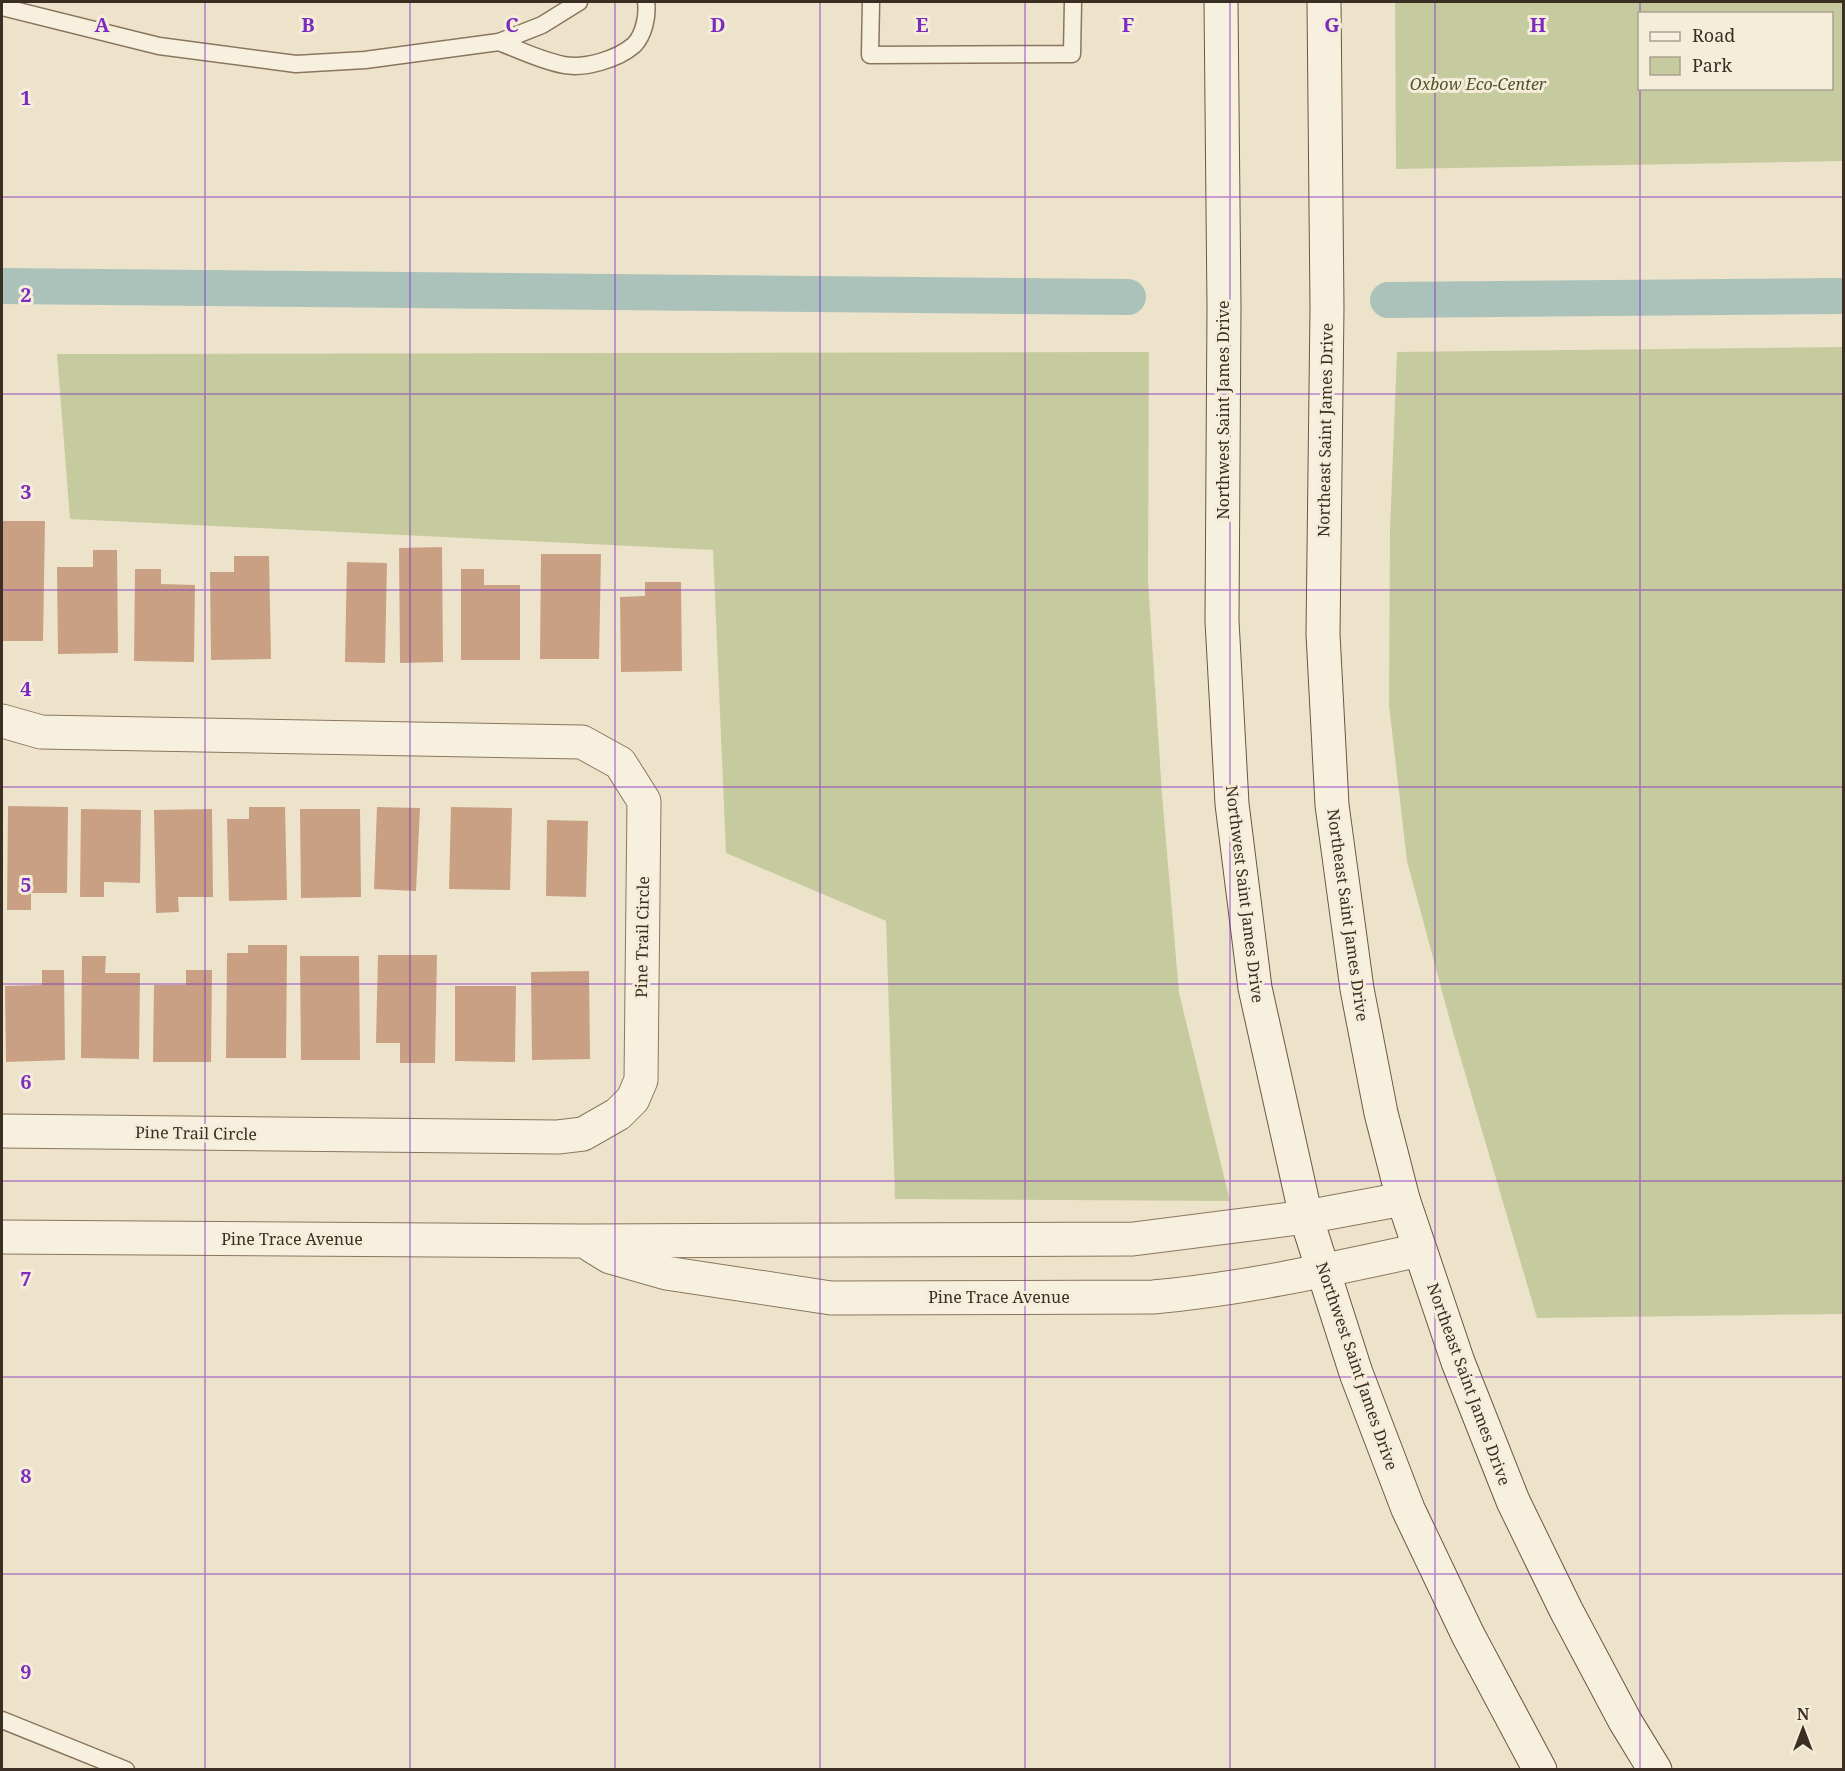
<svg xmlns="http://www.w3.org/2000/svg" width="1845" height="1771" font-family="'Noto Serif',serif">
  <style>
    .green { fill: #c6cb9f; fill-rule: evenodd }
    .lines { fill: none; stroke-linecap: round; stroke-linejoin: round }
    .canal { stroke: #abc2bb; stroke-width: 36 }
    .building { fill: #c9a083 }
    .service-casing { stroke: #8a765f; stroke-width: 19 }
    .minor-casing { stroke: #8a765f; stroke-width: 35 }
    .secondary-casing { stroke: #6c5742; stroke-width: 35 }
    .service { stroke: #f8f0de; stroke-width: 16 }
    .minor { stroke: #f8f0de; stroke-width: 33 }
    .secondary { stroke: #f8f0de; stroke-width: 33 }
    .grid { fill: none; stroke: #7b2cbf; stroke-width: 1.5; stroke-opacity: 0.55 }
    .labels { text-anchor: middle; stroke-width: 6; stroke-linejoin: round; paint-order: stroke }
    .park-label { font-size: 16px; font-style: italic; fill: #4b562a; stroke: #f5edda }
    .street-label { font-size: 16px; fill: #3b2e22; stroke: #f5edda }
    .grid-label { font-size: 20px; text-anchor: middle; font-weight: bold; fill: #7b2cbf; stroke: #f5edda; stroke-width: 6; stroke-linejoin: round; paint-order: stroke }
  </style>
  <rect width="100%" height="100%" fill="#ede3cb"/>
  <g class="green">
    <path d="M1395,2H1843V161L1396,169ZM1640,14H1832V88H1640Z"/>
    <path d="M1843,347V1314L1537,1318L1453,1032L1407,861L1389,705L1390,530L1397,352Z"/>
    <path d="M1149,352L1148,581L1162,794L1179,993L1230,1201L895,1199L886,921L726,853L713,550L70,519L57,354Z"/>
  </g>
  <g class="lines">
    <g class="canal">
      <path d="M2,286L1128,297"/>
      <path d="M1388,300L1844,296"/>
    </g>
  </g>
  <g class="building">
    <path d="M2,521H45L43,641H2Z"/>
    <path d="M442,547L443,662L400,663L399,548Z"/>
    <path d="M93,550H117L118,653L58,654L57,567H93Z"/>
    <path d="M541,554H601L599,659H540Z"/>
    <path d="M234,556H269L271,659L211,660L210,572H234Z"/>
    <path d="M347,562L387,563L385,663L345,662Z"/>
    <path d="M135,569H161V584L195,585L194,662L134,661Z"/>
    <path d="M461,569H484V585H520V660H461Z"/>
    <path d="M645,582H681L682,671L621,672L620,597L645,596Z"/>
    <path d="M8,806L68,807L67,893H31V910H7Z"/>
    <path d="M249,807H285L287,900L229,901L227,819H249Z"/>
    <path d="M377,807L420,808L416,891L374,889Z"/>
    <path d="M451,807L512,808L510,890L449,889Z"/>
    <path d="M81,809L141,810L140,883L104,882V897H80Z"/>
    <path d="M212,809L213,897H178L179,912L156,913L154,810Z"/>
    <path d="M300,809H360L361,897L301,898Z"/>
    <path d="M547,820L588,821L586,897L546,896Z"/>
    <path d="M248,945H287L286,1058H226L227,953H248Z"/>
    <path d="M378,955H437L435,1063H400V1043H376Z"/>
    <path d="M82,956H106L105,973H140L139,1059L81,1058Z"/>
    <path d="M300,956H359L360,1060H301Z"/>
    <path d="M42,970H64L65,1060L6,1062L5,986L42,985Z"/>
    <path d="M186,970H212L211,1062H153L154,985H186Z"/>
    <path d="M589,971L590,1059L532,1060L531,972Z"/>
    <path d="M455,986H516L515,1062L455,1061Z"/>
  </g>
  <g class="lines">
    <defs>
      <g id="service">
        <path d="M871,2L870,55L1072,54L1073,2"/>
        <path d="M2,7L159,46L296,64L365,60L499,42L542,25L579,2"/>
        <path d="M499,42C520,50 542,61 564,65C585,69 618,59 634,45C644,35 648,15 646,2"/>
        <path d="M2,1720L126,1770"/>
      </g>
      <g id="minor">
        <path d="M2,721L41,732L582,742L620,763L644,801L641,1080L633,1099L618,1114L583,1134L558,1137L2,1131"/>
        <path d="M2,1237L583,1241L1133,1239L1306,1217L1403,1199"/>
        <path d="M592,1246L610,1257L666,1273L831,1298L1153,1297C1243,1289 1332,1269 1420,1250"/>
      </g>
      <g id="secondary">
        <path d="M1221,2L1224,307L1222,621L1232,804L1255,988L1306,1217L1356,1373L1408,1509L1468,1635L1540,1770"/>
        <path d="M1324,2L1327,308L1323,634L1332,805L1357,989L1381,1113L1403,1199L1458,1362L1513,1501L1566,1610L1625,1721L1655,1770"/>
      </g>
    </defs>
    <use href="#service" class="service-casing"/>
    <use href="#minor" class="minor-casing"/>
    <use href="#secondary" class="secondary-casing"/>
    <use href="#service" class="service"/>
    <use href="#minor" class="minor"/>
    <use href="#secondary" class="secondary"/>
  </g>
  <path class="grid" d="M205,2V1770M410,2V1770M615,2V1770M820,2V1770M1025,2V1770M1230,2V1770M1435,2V1770M1640,2V14M1640,88V1770M2,197H1844M2,394H1844M2,590H1844M2,787H1844M2,984H1844M2,1181H1844M2,1377H1844M2,1574H1844"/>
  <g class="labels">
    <g class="park-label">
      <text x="1478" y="90">Oxbow Eco-Center</text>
    </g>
    <g class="street-label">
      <text transform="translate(1223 410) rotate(-90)" y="6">Northwest Saint James Drive</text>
      <text transform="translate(1325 430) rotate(-89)" y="6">Northeast Saint James Drive</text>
      <text transform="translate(1245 894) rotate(83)" y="6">Northwest Saint James Drive</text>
      <text transform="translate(1348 915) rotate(82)" y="6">Northeast Saint James Drive</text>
      <text transform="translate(642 937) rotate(-89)" y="6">Pine Trail Circle</text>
      <text transform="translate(196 1133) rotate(1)" y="6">Pine Trail Circle</text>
      <text x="292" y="1245">Pine Trace Avenue</text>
      <text x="999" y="1303">Pine Trace Avenue</text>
      <text transform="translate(1357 1366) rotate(71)" y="6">Northwest Saint James Drive</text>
      <text transform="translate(1469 1384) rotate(70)" y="6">Northeast Saint James Drive</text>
    </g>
  </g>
  <g class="grid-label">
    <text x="102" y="32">A</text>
    <text x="308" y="32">B</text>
    <text x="512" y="32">C</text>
    <text x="718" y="32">D</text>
    <text x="922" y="32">E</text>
    <text x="1128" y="32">F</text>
    <text x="1332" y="32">G</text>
    <text x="1538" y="32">H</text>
    <text x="26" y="105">1</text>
    <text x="26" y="302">2</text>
    <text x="26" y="499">3</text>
    <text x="26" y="696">4</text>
    <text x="26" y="892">5</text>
    <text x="26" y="1089">6</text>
    <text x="26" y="1286">7</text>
    <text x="26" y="1483">8</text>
    <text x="26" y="1679">9</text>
  </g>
  <rect width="1845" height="1771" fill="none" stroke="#3b2e22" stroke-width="6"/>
  <rect x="1638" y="12" width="195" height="78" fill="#f5edda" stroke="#aba190" stroke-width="1.5"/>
  <rect x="1650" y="32" width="30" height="9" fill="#f8f0de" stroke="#aba190" stroke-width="1.5"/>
  <text x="1692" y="42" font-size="18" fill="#3b2e22">Road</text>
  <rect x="1650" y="57" width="30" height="18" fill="#c6cb9f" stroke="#aba190" stroke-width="1.5"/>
  <text x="1692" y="72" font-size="18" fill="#3b2e22">Park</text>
  <g transform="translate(1803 1729)" stroke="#f5edda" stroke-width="4.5" paint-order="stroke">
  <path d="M0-4.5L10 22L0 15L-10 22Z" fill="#3b2e22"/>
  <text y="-9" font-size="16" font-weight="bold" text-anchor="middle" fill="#3b2e22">N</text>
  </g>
</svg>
